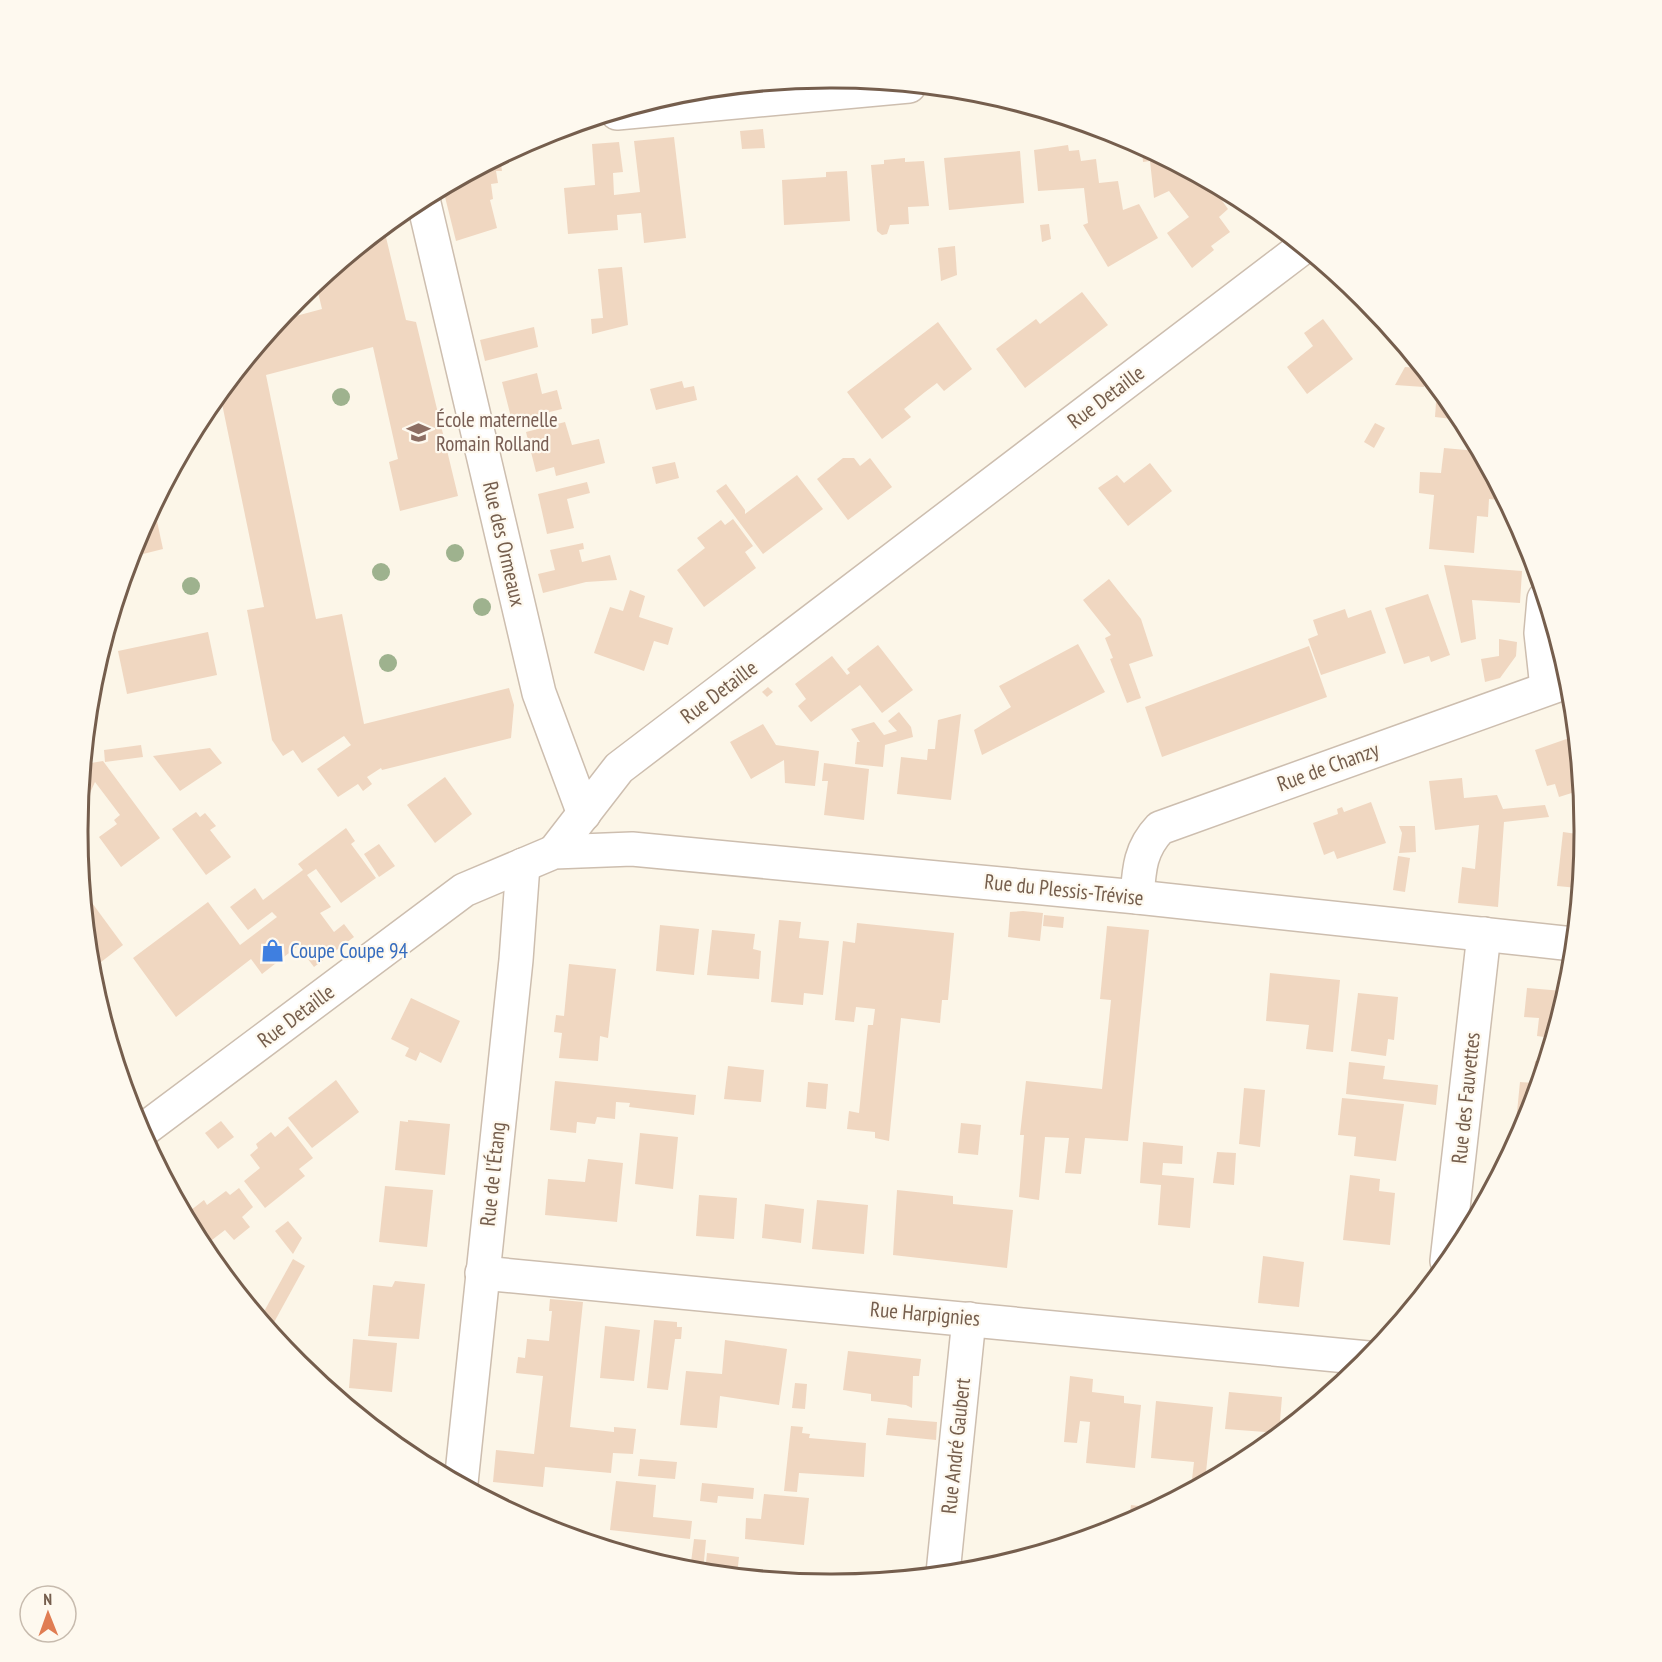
<svg xmlns="http://www.w3.org/2000/svg" width="1662" height="1662" font-family="'PT Sans Narrow',sans-serif">
  <style>
    .building { fill: #f0d7c1 }
    .lines { fill: none; stroke-linecap: round; stroke-linejoin: round }
    .minor-casing { stroke: #cdbeaf; stroke-width: 36 }
    .tertiary-casing { stroke: #cdbeaf; stroke-width: 36 }
    .minor { stroke: #fff; stroke-width: 33 }
    .tertiary { stroke: #fff; stroke-width: 33 }
    .tree { fill: #9eb28e }
    .labels { text-anchor: middle; stroke-width: 4.5; stroke-linejoin: round; paint-order: stroke }
    .street-label { font-size: 21px; fill: #755e4d; stroke: #fef9ef }
    .education-label { font-size: 21px; fill: #785e54; stroke: #fef9ef; text-anchor: start }
    .shop-label { font-size: 21px; fill: #366cbe; stroke: #fef9ef; text-anchor: start }
    .rim { fill: none; stroke: #755e4d; stroke-width: 3 }
  </style>
  <rect width="100%" height="100%" fill="#fcf6e8"/>
  <g class="building">
    <path d="M763,129L765,148L742,149L740,131Z"/>
    <path d="M674,137L686,238L644,243L641,213L617,215L618,230L568,234L564,188L595,185L592,144L619,142L623,172L613,173L614,195L640,192L634,141Z"/>
    <path d="M1135,144L1195,176L1196,180L1200,179L1210,184L1228,209L1219,217L1230,232L1211,246L1214,250L1192,268L1167,233L1189,217L1169,191L1154,198L1150,161L1143,162L1142,151L1136,152Z"/>
    <path d="M1068,145L1069,151L1079,150L1081,161L1096,159L1099,183L1118,181L1123,210L1139,204L1158,238L1108,267L1083,225L1088,223L1084,188L1038,191L1034,150Z"/>
    <path d="M1020,151L1024,203L949,210L944,158Z"/>
    <path d="M500,158L502,171H496L498,183L491,184L493,199L490,200L497,228L456,241L443,189Z"/>
    <path d="M905,158V162L924,161L929,206L908,207L909,224L890,225L887,234L882,235L877,231L871,165L884,164V160Z"/>
    <path d="M847,171L850,221L784,225L782,180L826,177V172Z"/>
    <path d="M1049,224L1051,239L1042,242L1040,225Z"/>
    <path d="M384,229L406,320L416,322L458,496L400,511L389,462L398,459L373,347L266,375L316,619L342,614L364,724L509,688L514,705L511,738L382,770L381,768L367,777L372,784L363,791L358,784L338,797L317,769L351,745L344,736L302,763L293,750L283,756L272,740L247,610L264,607L220,394L281,320L322,309L316,284Z"/>
    <path d="M955,246L957,275L941,281L938,248Z"/>
    <path d="M622,267L628,325L592,334L591,319L603,318L598,269Z"/>
    <path d="M1082,292L1108,325L1025,388L996,349L1036,319L1040,324Z"/>
    <path d="M1323,319L1353,359L1307,394L1287,367L1313,346L1304,333Z"/>
    <path d="M938,322L972,369L944,391L937,383L925,392L904,409L911,417L882,439L847,392Z"/>
    <path d="M534,327L538,347L485,361L480,340Z"/>
    <path d="M1405,367L1421,368L1425,374L1424,387L1395,385Z"/>
    <path d="M537,373L542,394L557,390L562,409L512,421L502,382Z"/>
    <path d="M682,381L684,388L694,386L697,400L656,410L650,389Z"/>
    <path d="M1437,388L1457,413L1461,420L1435,417Z"/>
    <path d="M565,422L572,445L599,439L605,463L556,476L554,467L536,472L526,432Z"/>
    <path d="M1375,423L1385,428L1374,448L1364,442Z"/>
    <path d="M1444,448L1477,451L1501,495V500L1489,499L1488,517L1477,516L1474,553L1429,549L1434,495L1419,493L1420,472L1441,473Z"/>
    <path d="M843,458H854L860,466L870,458L892,487L848,520L817,479Z"/>
    <path d="M675,462L679,478L656,484L652,467Z"/>
    <path d="M1150,463L1172,491L1128,526L1098,488L1117,475L1124,483Z"/>
    <path d="M797,475L823,509L763,554L716,491L726,484L745,510V514Z"/>
    <path d="M587,482L590,493L567,499L574,528L547,534L538,494Z"/>
    <path d="M154,507L163,549L131,557L135,543Z"/>
    <path d="M733,519L753,546L745,552L756,568L704,607L677,570L705,548L697,538L721,520L725,525Z"/>
    <path d="M583,543L584,549L579,550L582,562L610,555L617,580L586,582L543,593L538,574L555,570L550,550Z"/>
    <path d="M1444,565L1522,571L1520,603L1472,600L1476,639L1461,643Z"/>
    <path d="M1109,579L1141,619L1153,656L1129,664L1141,698L1127,703L1110,659L1113,658L1105,638L1111,635L1083,600Z"/>
    <path d="M630,590L645,596L639,617L673,628L668,645L654,641L644,671L594,653L610,607L623,611Z"/>
    <path d="M1428,594L1450,655L1431,662L1429,656L1404,664L1385,608Z"/>
    <path d="M1345,609L1348,618L1371,610L1386,653L1321,675L1308,639L1318,635L1313,620Z"/>
    <path d="M208,632L217,675L127,694L118,651Z"/>
    <path d="M1499,639L1517,642L1516,656L1500,678L1485,682L1481,659L1499,656Z"/>
    <path d="M1078,644L1105,692L982,755L974,730L1011,707L999,686Z"/>
    <path d="M878,645L913,690L882,713L860,685L811,722L798,706L806,699L795,684L832,656L847,675L850,673L847,669Z"/>
    <path d="M1309,646L1327,697L1162,757L1145,707Z"/>
    <path d="M768,687L773,692L767,697L762,692Z"/>
    <path d="M899,712L911,727L913,737L885,745L883,767L855,764L857,742H860L851,729L874,722L884,735L897,731L888,721Z"/>
    <path d="M961,714L951,800L897,794L901,757L927,760L928,749H935L938,720Z"/>
    <path d="M763,724L776,745L819,751L815,786L785,783L784,760L751,779L730,742Z"/>
    <path d="M1575,736L1581,797L1578,791L1559,797L1555,784L1547,786L1535,750Z"/>
    <path d="M141,745L143,757L105,762L104,750Z"/>
    <path d="M210,748L222,763L180,791L153,756Z"/>
    <path d="M103,761L160,838L121,867L99,837L117,824L114,820L120,815L95,782L84,806L81,804L85,764Z"/>
    <path d="M824,763L869,769L864,820L824,815L828,781H822Z"/>
    <path d="M445,777L472,814L435,843L407,805Z"/>
    <path d="M1462,778L1464,798L1497,795L1503,809L1545,805L1549,817L1504,822L1498,907L1458,903L1462,867L1475,869L1479,825L1435,830L1429,781Z"/>
    <path d="M1371,802L1386,843L1337,859L1334,851L1324,855L1313,823L1338,814L1337,809L1342,807L1344,812Z"/>
    <path d="M196,812L200,817L205,813L216,826L210,830L231,857L206,875L172,829Z"/>
    <path d="M1399,826H1415L1416,852L1399,853L1402,833Z"/>
    <path d="M346,828L355,841L351,844L376,878L341,903L316,869L307,875L331,907L320,913L334,932L344,924L354,937L314,967L298,946L262,974L251,959L176,1017L133,958L208,902L240,945L277,917L272,912L248,930L230,907L255,888L263,900L303,870L298,864Z"/>
    <path d="M1563,832L1584,835L1578,888L1557,886Z"/>
    <path d="M379,844L395,866L379,877L364,854Z"/>
    <path d="M1398,856L1410,858L1405,892L1393,890Z"/>
    <path d="M84,892L123,945L92,969L89,942Z"/>
    <path d="M1023,911L1043,913L1040,941L1008,937L1010,912Z"/>
    <path d="M1044,915L1064,917L1063,928L1043,926Z"/>
    <path d="M779,920L801,922L799,938L829,941L823,995L804,993L803,1005L771,1002Z"/>
    <path d="M857,923L954,933L948,1000H942L940,1023L901,1018L889,1141L875,1138V1132L847,1129L849,1111L859,1113L868,1025H873L875,1009L856,1007L854,1022L835,1020L843,941L855,943Z"/>
    <path d="M660,925L699,929L694,975L656,971Z"/>
    <path d="M1107,926L1149,930L1128,1141L1085,1138L1081,1174L1065,1173L1069,1138L1045,1137L1039,1200L1019,1197L1024,1135H1020L1026,1081L1102,1089L1111,1000L1100,999Z"/>
    <path d="M712,930L755,934L753,949L761,951L759,979L707,975Z"/>
    <path d="M569,964L616,969L608,1038L600,1036L598,1061L559,1058L562,1033L554,1032L556,1015L564,1016Z"/>
    <path d="M1270,973L1340,980L1333,1052L1306,1049L1309,1025L1266,1021Z"/>
    <path d="M1527,988L1563,991L1551,1038L1537,1036L1539,1018L1524,1017Z"/>
    <path d="M1358,993L1398,997L1394,1040L1388,1039L1386,1056L1351,1051Z"/>
    <path d="M411,998L460,1021L441,1063L420,1052L416,1061L405,1056L409,1048L391,1039Z"/>
    <path d="M1535,1061L1544,1062L1527,1119L1525,1123L1516,1122L1520,1082L1533,1083Z"/>
    <path d="M1349,1062L1385,1066L1383,1079L1438,1085L1436,1105L1346,1094Z"/>
    <path d="M728,1066L764,1070L761,1102L724,1099Z"/>
    <path d="M336,1080L359,1112L312,1148L288,1118Z"/>
    <path d="M555,1081L696,1095L694,1115L629,1107L630,1103L616,1102L615,1119L597,1117L595,1124L577,1122L576,1133L550,1130Z"/>
    <path d="M808,1082L828,1084L826,1109L806,1107Z"/>
    <path d="M1244,1088L1265,1090L1260,1147L1239,1144Z"/>
    <path d="M1342,1098L1404,1104L1396,1161L1354,1156L1356,1137L1338,1135Z"/>
    <path d="M408,1120L450,1124L445,1175L395,1170L400,1121L408,1122Z"/>
    <path d="M221,1121L234,1137L218,1149L205,1133Z"/>
    <path d="M961,1123L981,1125L978,1155L958,1153Z"/>
    <path d="M288,1126L313,1158L299,1169L305,1176L265,1208L244,1181L260,1168L250,1155L258,1148L256,1144L271,1132L275,1137Z"/>
    <path d="M640,1133L678,1137L673,1189L635,1184Z"/>
    <path d="M1143,1142L1183,1146L1182,1164L1163,1163L1162,1175L1194,1178L1190,1228L1158,1225L1161,1185L1140,1183Z"/>
    <path d="M1217,1152L1236,1153L1234,1185L1213,1183Z"/>
    <path d="M588,1159L623,1163L617,1222L545,1215L548,1179L585,1182Z"/>
    <path d="M1350,1175L1380,1179L1379,1191L1395,1193L1390,1245L1343,1240Z"/>
    <path d="M385,1186L433,1190L427,1247L379,1242Z"/>
    <path d="M239,1188L253,1207L242,1217L250,1227L234,1240L225,1230L208,1243L186,1214L204,1200L207,1205L226,1191L230,1195Z"/>
    <path d="M897,1190L953,1196V1204L1013,1210L1007,1268L893,1255Z"/>
    <path d="M699,1195L737,1198L734,1239L696,1236Z"/>
    <path d="M817,1200L868,1205L864,1254L812,1249Z"/>
    <path d="M765,1204L804,1209L801,1243L762,1238Z"/>
    <path d="M288,1221L302,1238L293,1254L275,1231Z"/>
    <path d="M1263,1256L1304,1262L1299,1307L1258,1303Z"/>
    <path d="M293,1259L305,1266L272,1326L267,1325L261,1317Z"/>
    <path d="M395,1281L425,1284L419,1339L368,1336L373,1285L392,1287Z"/>
    <path d="M550,1299L583,1302L570,1427L614,1432V1427L636,1429L633,1454L613,1453L611,1473L545,1467L543,1487L493,1482L496,1450L534,1454L543,1376L516,1373L518,1357L525,1358L527,1339L549,1341L552,1311H549Z"/>
    <path d="M654,1320L677,1322V1327H682L681,1339H675L668,1390L647,1388Z"/>
    <path d="M605,1326L640,1330L634,1381L600,1378Z"/>
    <path d="M353,1339L397,1343L392,1392L349,1388Z"/>
    <path d="M725,1340L787,1349L779,1405L720,1396L717,1428L680,1425L686,1371L722,1374Z"/>
    <path d="M848,1351L921,1359L919,1376H913L912,1408L906,1405L871,1401V1394L843,1390Z"/>
    <path d="M1070,1376L1093,1379L1092,1392L1124,1396V1403L1141,1405L1135,1468L1086,1463L1090,1422L1080,1421L1077,1443L1064,1442Z"/>
    <path d="M795,1383L807,1384L805,1409L792,1408Z"/>
    <path d="M1229,1392L1282,1397L1279,1433L1225,1429Z"/>
    <path d="M1156,1401L1213,1407L1205,1481L1191,1488L1194,1462L1151,1458Z"/>
    <path d="M888,1418L937,1422L936,1440L886,1435Z"/>
    <path d="M791,1426L803,1427L802,1433L810,1434L809,1438L866,1443L864,1477L799,1473L797,1492L784,1491Z"/>
    <path d="M640,1459L677,1462L675,1479L638,1476Z"/>
    <path d="M616,1481L656,1485L653,1517L692,1521L690,1539L610,1530Z"/>
    <path d="M702,1483L754,1488L753,1499L718,1496L717,1503L700,1501Z"/>
    <path d="M764,1494L809,1498L804,1545L745,1539L746,1518L761,1519Z"/>
    <path d="M1131,1505L1155,1508L1123,1525L1124,1513L1130,1514Z"/>
    <path d="M535,1522L570,1526L569,1535L543,1527Z"/>
    <path d="M694,1539L706,1540L703,1571L690,1570Z"/>
    <path d="M707,1553L739,1557L737,1575L705,1572Z"/>
  </g>
  <g class="lines">
    <defs>
      <g id="minor">
        <path d="M617,113L909,86"/>
        <path d="M423,199L539,693L584,814"/>
        <path d="M1544,599L1541,633L1547,688"/>
        <path d="M554,852L619,768L1302,248"/>
        <path d="M1137,897C1139,869 1140,849 1160,828L1569,681"/>
        <path d="M1447,1261L1484,934"/>
        <path d="M482,1273L1368,1358"/>
        <path d="M461,1483L516,960L523,865"/>
        <path d="M943,1573L969,1319"/>
      </g>
      <path id="tertiary" d="M142,1131L464,890L554,852L632,849L1137,897L1573,944"/>
    </defs>
    <use href="#minor" class="minor-casing"/>
    <use href="#tertiary" class="tertiary-casing"/>
    <use href="#minor" class="minor"/>
    <use href="#tertiary" class="tertiary"/>
  </g>
  <g class="tree">
    <circle cx="341" cy="397" r="9"/>
    <circle cx="455" cy="553" r="9"/>
    <circle cx="381" cy="572" r="9"/>
    <circle cx="191" cy="586" r="9"/>
    <circle cx="482" cy="607" r="9"/>
    <circle cx="388" cy="663" r="9"/>
  </g>
  <defs>
    <symbol id="school-bare" viewBox="-9 -9 18 18"><path d="M0-5L7-2L0 1L-7-2ZM-4 1L0 2.5L4 1V4Q0 6-4 4Z" fill="#8d6e63" stroke="#fef9ef" stroke-width="2.5" paint-order="stroke"/></symbol>
    <symbol id="shop-bare" viewBox="-9 -9 18 18"><path d="M-5-2.5h2.3a2.7 3.5 0 0 1 5.4 0H5L5.5 6h-11ZM-1.5-2.5h3a1.5 2.3 0 0 0-3 0Z" fill="#3f7fe0" stroke="#fef9ef" stroke-width="2.5" paint-order="stroke"/></symbol>
  </defs>
  <g fill-rule="evenodd">
    <use href="#school-bare" x="402" y="416" width="33" height="33"/>
    <use href="#shop-bare" x="256" y="934" width="33" height="33"/>
  </g>
  <g class="labels">
    <g class="street-label">
      <text transform="translate(1106 397) rotate(-37)" y="7">Rue Detaille</text>
      <text transform="translate(504 544) rotate(77)" y="7">Rue des Ormeaux</text>
      <text transform="translate(719 692) rotate(-37)" y="7">Rue Detaille</text>
      <text transform="translate(1328 767) rotate(-20)" y="7">Rue de Chanzy</text>
      <text transform="translate(1064 890) rotate(6)" y="7">Rue du Plessis-Trévise</text>
      <text transform="translate(296 1016) rotate(-37)" y="7">Rue Detaille</text>
      <text transform="translate(1466 1098) rotate(-84)" y="7">Rue des Fauvettes</text>
      <text transform="translate(493 1174) rotate(-84)" y="7">Rue de l'Étang</text>
      <text transform="translate(925 1314) rotate(5)" y="7">Rue Harpignies</text>
      <text transform="translate(956 1446) rotate(-84)" y="7">Rue André Gaubert</text>
    </g>
    <g class="education-label">
      <text x="436" y="427">École maternelle<tspan x="436" dy="24">Romain Rolland</tspan></text>
    </g>
    <g class="shop-label">
      <text x="290" y="958">Coupe Coupe 94</text>
    </g>
  </g>
  <path d="M0 0H1662V1662H0ZM830 88H832A742 742 0 0 1 1574 830V832A742 742 0 0 1 832 1574H830A742 742 0 0 1 88 832V830A742 742 0 0 1 830 88Z" fill="#fef9ef" fill-rule="evenodd"/>
  <path class="rim" d="M830 88H832A742 742 0 0 1 1574 830V832A742 742 0 0 1 832 1574H830A742 742 0 0 1 88 832V830A742 742 0 0 1 830 88Z"/>
  <g transform="translate(48 1614) rotate(359)"><circle r="28" fill="#fef9ef" stroke="#c7bbae" stroke-width="1.5"/>
  <path d="M0-4.5L10 22L0 15L-10 22Z" fill="#e07d53"/>
  <text y="-9" font-size="16" font-weight="bold" text-anchor="middle" fill="#755e4d">N</text>
  </g>
</svg>
